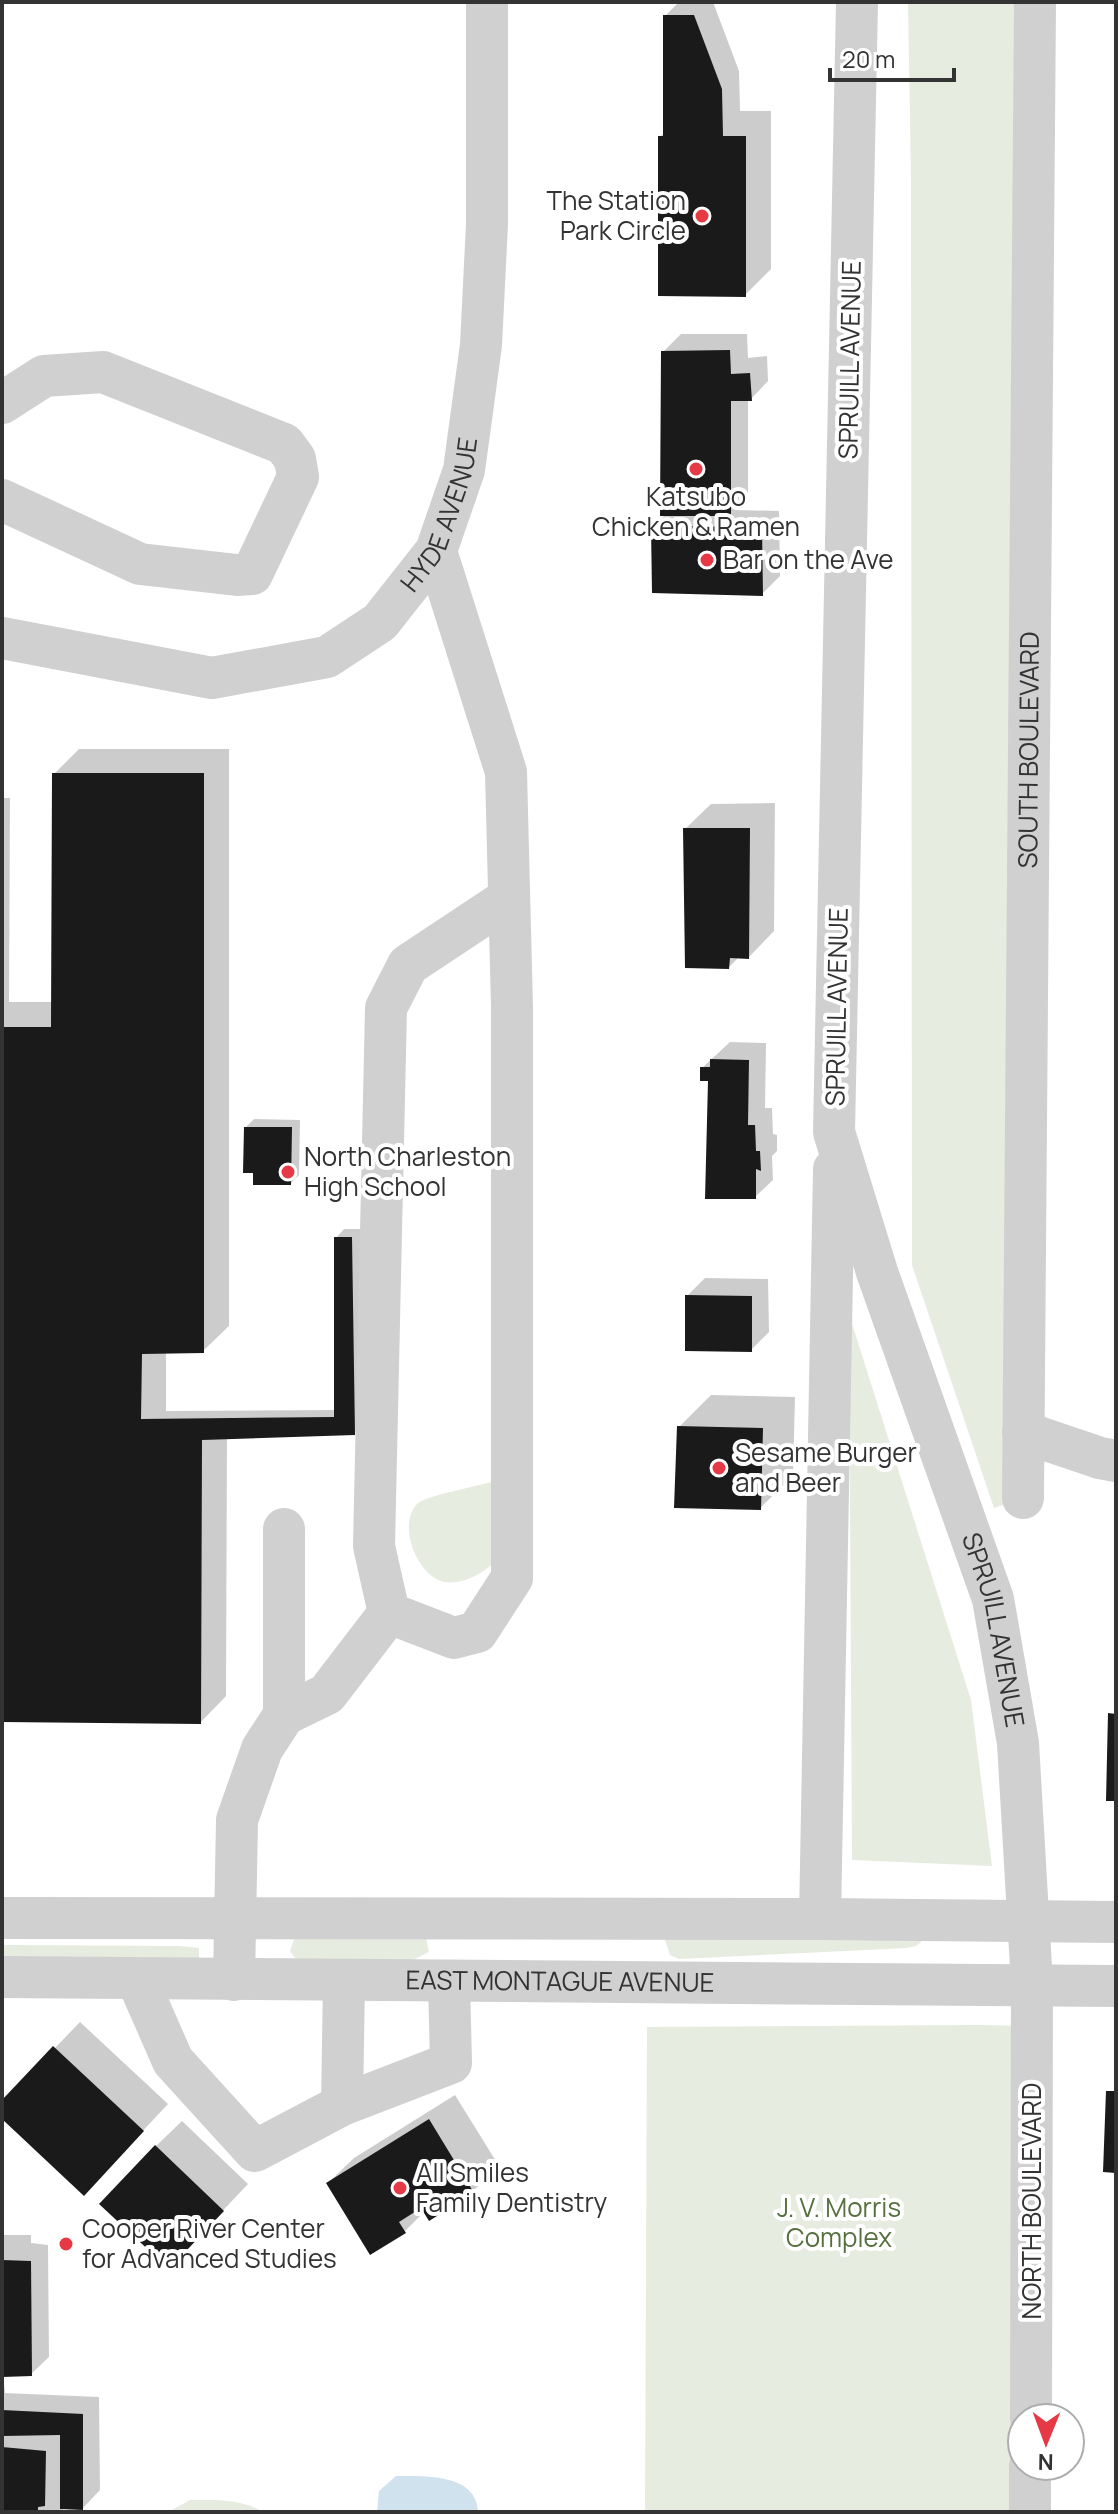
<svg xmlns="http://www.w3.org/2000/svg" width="1118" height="2514" font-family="Manrope,sans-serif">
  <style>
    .green { fill: #e6ecdf }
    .water { fill: #cfe2ee }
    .shadow { fill: #0003 }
    .building { fill: #1a1a1a }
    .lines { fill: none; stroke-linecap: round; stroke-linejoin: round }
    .minor { stroke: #d0d0d0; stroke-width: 42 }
    .poi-dot { fill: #e63946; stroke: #fff; stroke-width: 3 }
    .labels { text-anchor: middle; stroke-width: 8; stroke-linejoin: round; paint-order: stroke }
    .poi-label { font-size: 26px; fill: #333; stroke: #fff; text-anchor: start }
    .street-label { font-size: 26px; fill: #333; stroke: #fff }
    .park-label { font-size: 26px; fill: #56703f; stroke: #fff }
  </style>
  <rect width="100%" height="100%" fill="#fff"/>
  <g class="green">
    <path d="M908,2H1014L1013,684L1023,1498L994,1508L912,1265L911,179Z"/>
    <path d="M849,1314L971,1700L992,1866L852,1860Z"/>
    <path d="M494,1481L495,1562C481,1574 463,1585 444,1582C417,1576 397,1525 417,1504C426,1495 477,1487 494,1481Z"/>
    <path d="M296,1934L426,1938L429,1952L411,1961L304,1960L295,1958L290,1951Z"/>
    <path d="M921,1936V1942L916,1946L907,1948L679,1959L670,1955L664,1937Z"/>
    <path d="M2,1945L179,1946L199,1948V1960H2Z"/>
    <path d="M981,2025L1032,2026L1022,2418V2466L1030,2512H645L647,2027Z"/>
    <path d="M190,2500C216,2500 240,2498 263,2512H168Z"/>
  </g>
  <path class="water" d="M396,2476C423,2476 477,2473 478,2512H377L379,2491Z"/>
  <g class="shadow">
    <path d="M679,2H713L739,71L740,111H771V269L745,295L660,137L665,132V16Z"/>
    <path d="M681,334H747L748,358L767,356L768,381L751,399H748V496L734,510L779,511L780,576L762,594L653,527L666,514L663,352Z"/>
    <path d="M79,749H229V1326L203,1351L166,1352V1411L336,1410V1238L344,1229H360L363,1424L354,1433L227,1436L226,1696L201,1722L2,1721V798H10L9,1002H53L54,774Z"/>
    <path d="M775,803L774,931L749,957H739L729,967L685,829L711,804Z"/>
    <path d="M730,1042L766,1043L765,1108H772L773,1134L777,1135V1151L772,1156L773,1180L755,1197L710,1079L702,1068Z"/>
    <path d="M254,1119L300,1120L299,1175L291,1183L246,1127Z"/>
    <path d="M705,1278L768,1279L769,1332L751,1350L687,1296Z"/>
    <path d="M711,1395L795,1397L793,1476L760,1508L679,1427Z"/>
    <path d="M80,2022L168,2104L109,2167L2,2117V2103Z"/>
    <path d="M455,2095L499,2166L473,2191L429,2218L425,2211L405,2231L328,2183L354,2158Z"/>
    <path d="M182,2121L248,2184L194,2241L156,2146Z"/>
    <path d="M2,2235H31V2243L48,2245L49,2357L31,2374L2,2375Z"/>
    <path d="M2,2383H4L5,2393L99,2397L100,2490L83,2508L63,2507V2512H2Z"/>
  </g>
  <g class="building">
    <path d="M663,15H694L722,89L723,136H746V297L658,296V136H663Z"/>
    <path d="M730,350L731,374L750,373L752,401H731V516H660L661,351Z"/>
    <path d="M651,526L762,527L763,596L652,593Z"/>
    <path d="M52,773H204V1353L142,1354L141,1419L334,1417V1237H352L355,1435L202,1440L201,1724L2,1722V1027H51Z"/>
    <path d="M683,828H750L749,959L730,958L729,969L685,968Z"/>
    <path d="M710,1059L749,1060L748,1125H755L756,1151H760L761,1171L756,1169V1199H705L708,1081H700V1067H710Z"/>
    <path d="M244,1127H292L291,1185H253V1173H243Z"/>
    <path d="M685,1295L752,1296V1352L685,1351Z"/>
    <path d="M677,1426L763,1428L761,1510L674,1508Z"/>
    <path d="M1108,1713L1116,1714V1801H1106Z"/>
    <path d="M53,2046L144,2131L84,2196L2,2119V2100Z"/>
    <path d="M1106,2091H1116V2173L1103,2172Z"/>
    <path d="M429,2119L474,2193L429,2221L421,2208L399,2222L406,2233L370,2255L326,2183Z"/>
    <path d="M155,2145L224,2211L169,2269L99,2204Z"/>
    <path d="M2,2260L31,2261L32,2376L2,2377Z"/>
    <path d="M2,2410L83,2414V2510L60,2509V2435L2,2436Z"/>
    <path d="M2,2447L46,2451L45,2506L38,2507V2512H2Z"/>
  </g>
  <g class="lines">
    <g class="minor">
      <path id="s1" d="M857,2L834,1132L877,1272L993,1599L1018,1743L1032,1984L1031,2418"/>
      <path d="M2,403L44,376L103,372L284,444L295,459L298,477L252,574L237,575L140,564L2,500"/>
      <path d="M436,551L506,772L512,1007V1578L477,1632L454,1638L389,1613L374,1546L386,1008L408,965L509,898"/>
      <path id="s2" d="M2,638L212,678L327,657L380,622L436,551L464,470L481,345L487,224V2"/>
      <path d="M1023,1432L1100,1458L1116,1461"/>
      <path id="s3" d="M1023,1498L1035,2"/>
      <path d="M284,1715L327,1694L389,1613"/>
      <path d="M2,1918L820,1919L1116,1922"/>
      <path d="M820,1919L834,1169"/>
      <path id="s4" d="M2,1977L1116,1986"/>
      <path d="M137,1979L173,2061L255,2151L342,2105L451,2063L449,1982"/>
      <path d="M234,1980L237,1820L262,1749L284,1715V1529"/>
      <path d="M342,2105L344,1981"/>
      <path d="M1030,2512V2466"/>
    </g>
  </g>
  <g class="poi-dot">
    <circle cx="702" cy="216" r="8"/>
    <circle cx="696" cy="469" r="8"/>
    <circle cx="707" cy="560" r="8"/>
    <circle cx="288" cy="1172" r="8"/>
    <circle cx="719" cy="1468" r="8"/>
    <circle cx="400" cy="2188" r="8"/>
    <circle cx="66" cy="2244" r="8"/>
  </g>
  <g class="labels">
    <g class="poi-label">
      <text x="686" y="210" text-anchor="end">The Station<tspan x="686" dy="30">Park Circle</tspan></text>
      <text x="696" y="506" text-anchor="middle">Katsubo<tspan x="696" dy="30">Chicken &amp; Ramen</tspan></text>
      <text x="723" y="569">Bar on the Ave</text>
      <text x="304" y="1166">North Charleston<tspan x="304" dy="30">High School</tspan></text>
      <text x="735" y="1462">Sesame Burger<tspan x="735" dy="30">and Beer</tspan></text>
      <text x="416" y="2182">All Smiles<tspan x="416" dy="30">Family Dentistry</tspan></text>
      <text x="82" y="2238">Cooper River Center<tspan x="82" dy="30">for Advanced Studies</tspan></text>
    </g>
    <g class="street-label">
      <text transform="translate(850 360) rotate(-89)" y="9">SPRUILL AVENUE</text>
      <text dy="9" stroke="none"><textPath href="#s2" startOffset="520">HYDE AVENUE</textPath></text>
      <text dy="9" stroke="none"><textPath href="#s3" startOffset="748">SOUTH BOULEVARD</textPath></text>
      <text transform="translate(837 1007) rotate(-89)" y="9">SPRUILL AVENUE</text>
      <text dy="9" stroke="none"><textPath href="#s1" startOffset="1654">SPRUILL AVENUE</textPath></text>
      <text dy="9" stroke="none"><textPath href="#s4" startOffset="558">EAST MONTAGUE AVENUE</textPath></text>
      <text transform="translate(1032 2201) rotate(-90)" y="9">NORTH BOULEVARD</text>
    </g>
    <g class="park-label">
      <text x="839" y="2217">J. V. Morris<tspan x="839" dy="30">Complex</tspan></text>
    </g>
  </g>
  <rect width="1118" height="2514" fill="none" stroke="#333333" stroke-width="8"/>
  <g transform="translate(1046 2442) rotate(181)"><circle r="38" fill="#ffffff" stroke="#adadad" stroke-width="2"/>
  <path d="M0-6L14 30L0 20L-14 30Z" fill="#e63946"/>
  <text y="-12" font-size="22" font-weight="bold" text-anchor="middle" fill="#333333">N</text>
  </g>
  <path d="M830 68v12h124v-12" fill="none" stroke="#333333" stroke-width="4"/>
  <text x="842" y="68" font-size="24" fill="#333333" stroke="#ffffff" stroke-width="6" paint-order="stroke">20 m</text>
</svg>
